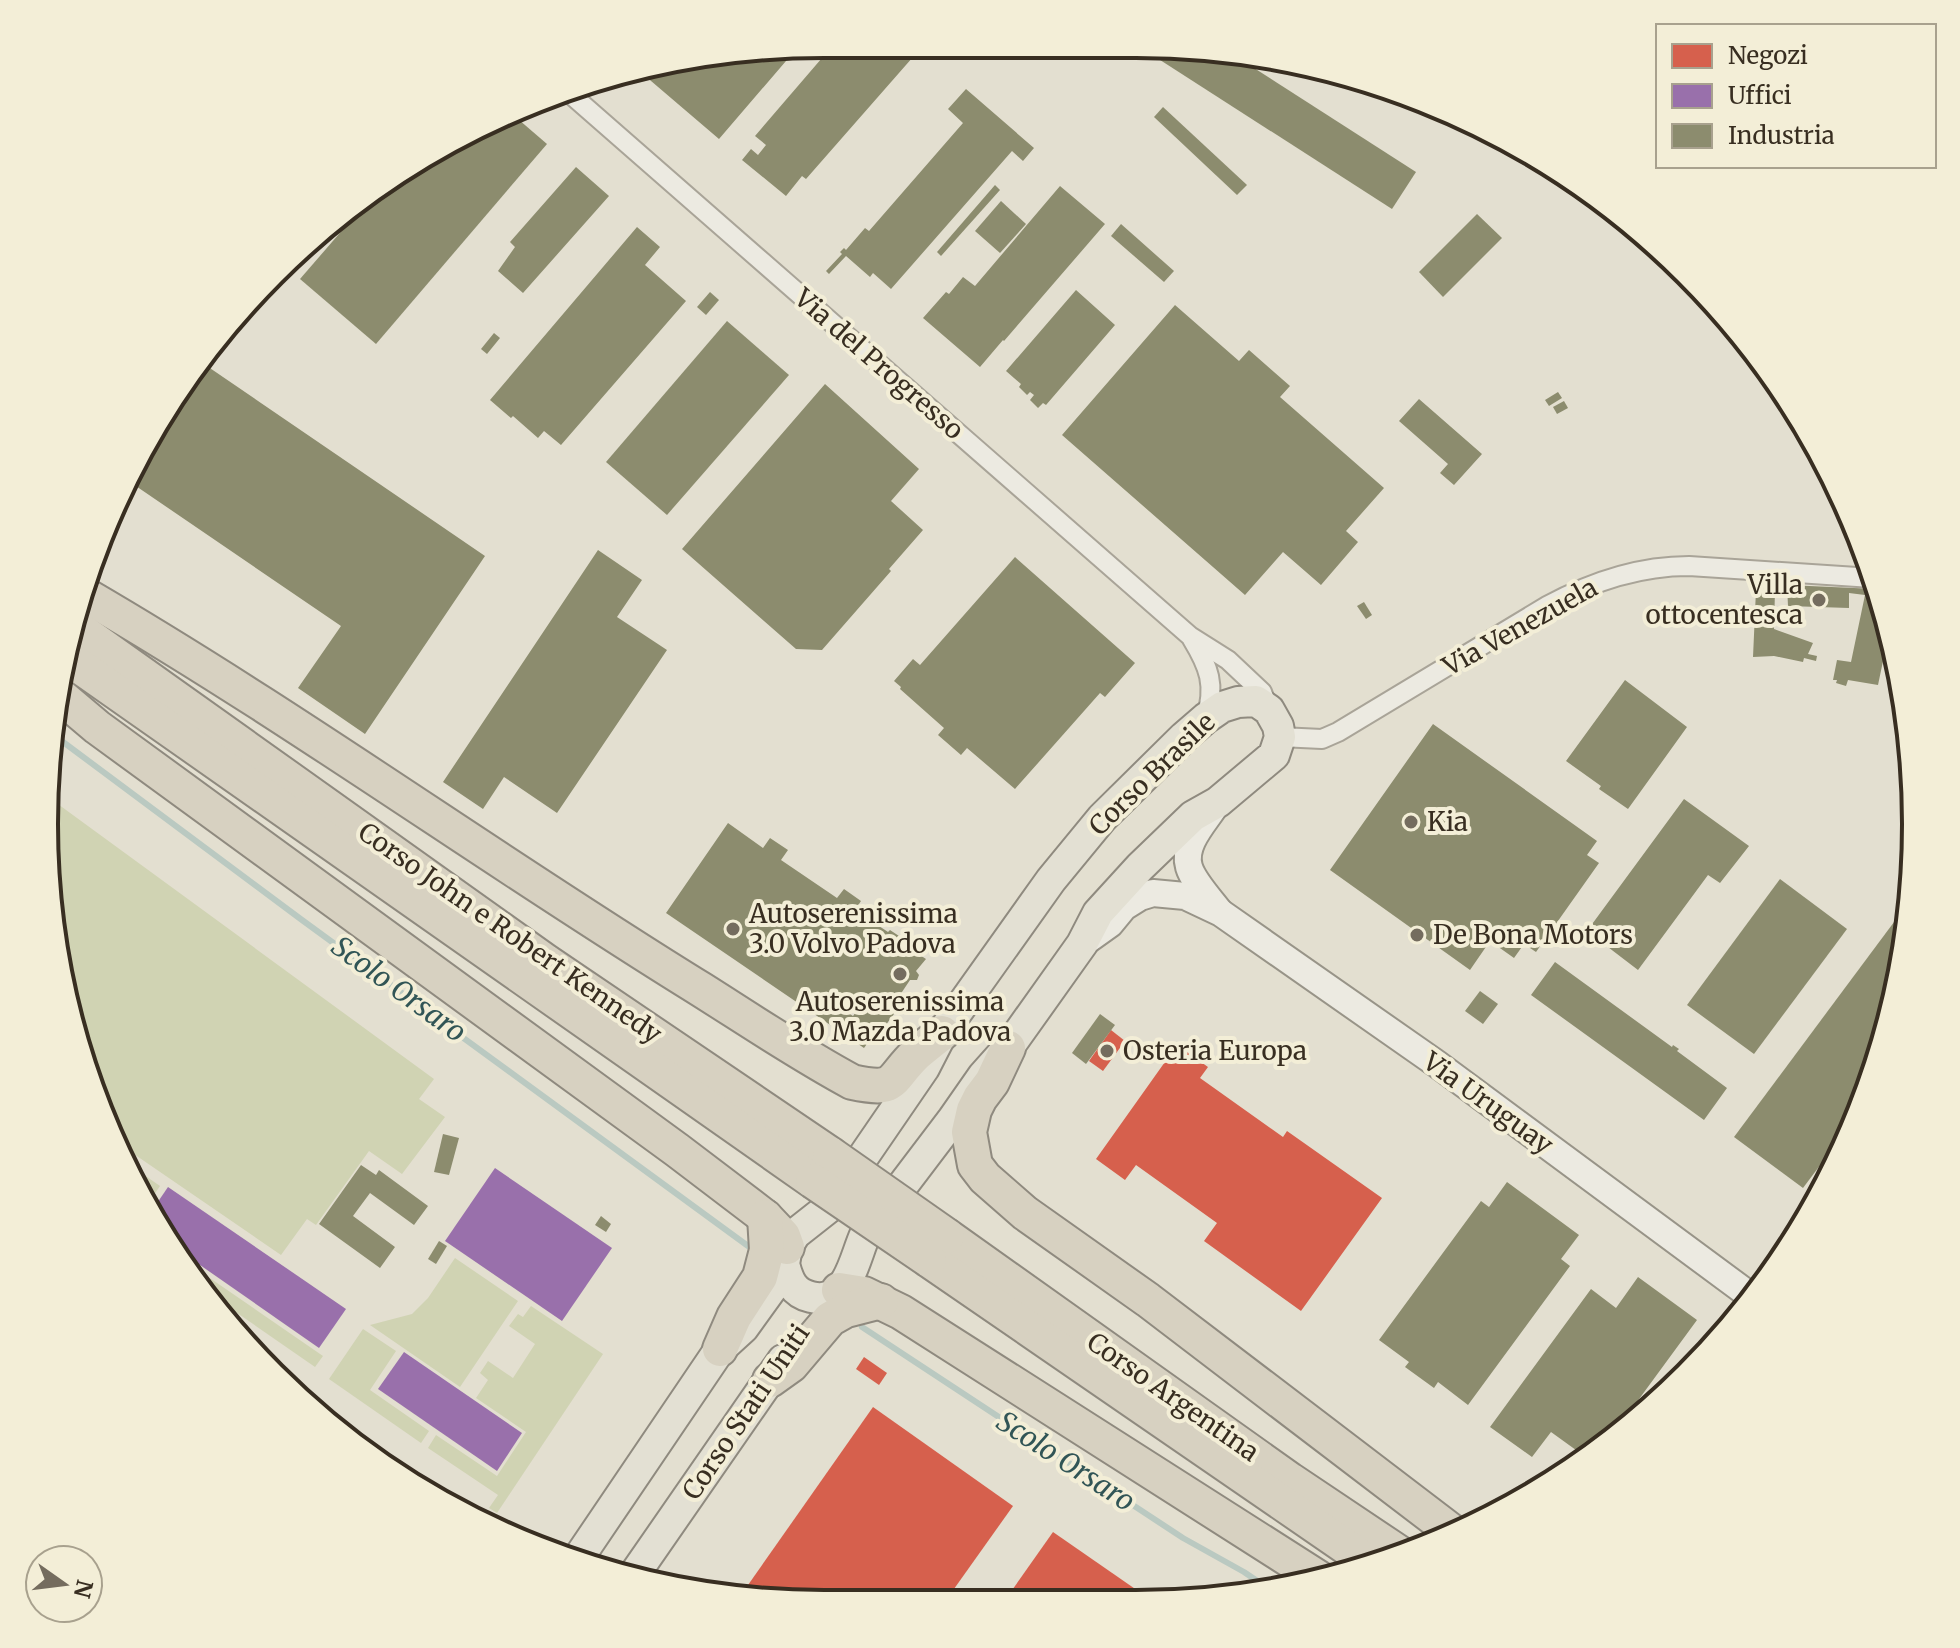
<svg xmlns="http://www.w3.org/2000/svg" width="1960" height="1648" font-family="Merriweather,serif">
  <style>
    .green { fill: #d0d3b3 }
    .shops { fill: #d6604d }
    .offices { fill: #9970ab }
    .industry { fill: #8c8c6e; fill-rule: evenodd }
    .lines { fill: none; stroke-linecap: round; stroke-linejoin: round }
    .stream { stroke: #bac9c1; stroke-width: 6 }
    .street-casing { stroke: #a9a498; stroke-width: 22 }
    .secondary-casing { stroke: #989488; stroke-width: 30 }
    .primary-casing { stroke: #8f8a7f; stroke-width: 34 }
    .highway-casing { stroke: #8f8a7f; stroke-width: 38 }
    .street { stroke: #eceae1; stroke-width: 18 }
    .secondary { stroke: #eceae1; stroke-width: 26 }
    .primary { stroke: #e3e0d3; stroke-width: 30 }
    .highway { stroke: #d7d1c1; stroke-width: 34 }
    .highway-bridge-casing { stroke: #8f8a7f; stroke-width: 38; stroke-linecap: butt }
    .highway-bridge { stroke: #d7d1c1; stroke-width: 34 }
    .poi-dot { fill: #746c5e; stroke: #f3eed7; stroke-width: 3 }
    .labels { text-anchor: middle; stroke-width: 8; stroke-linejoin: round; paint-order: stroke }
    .street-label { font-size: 26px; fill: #382e21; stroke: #f3eed7 }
    .poi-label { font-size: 26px; fill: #382e21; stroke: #f3eed7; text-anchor: start }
    .water-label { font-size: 28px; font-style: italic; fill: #315556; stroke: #f3eed7 }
    .rim { fill: none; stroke: #382e21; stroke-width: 4 }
  </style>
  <rect width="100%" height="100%" fill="#e3dfd0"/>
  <g class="green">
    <path d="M51,799L434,1079L419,1099L445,1117L402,1174L369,1151L316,1225L307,1219L281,1255L112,1139L103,1122L51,926Z"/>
    <path d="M124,1161L160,1186L147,1205Z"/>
    <path d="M172,1252L323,1356L315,1367L201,1288Z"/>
    <path d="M455,1258L518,1301L460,1387L370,1325L412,1314L428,1298Z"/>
    <path d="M531,1306L603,1354L497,1513L489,1508L498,1495L428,1448L436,1435L497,1476L526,1432L476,1398L488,1380L480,1373L488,1361L513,1378L535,1344L509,1326L518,1314L523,1317Z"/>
    <path d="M363,1329L396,1351L370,1390L429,1431L421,1443L329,1379Z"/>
  </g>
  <g class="shops">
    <path d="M1111,1030L1125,1041L1103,1071L1089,1061Z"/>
    <path d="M1177,1045L1208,1067L1200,1078L1283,1137L1287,1131L1382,1198L1301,1311L1204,1241L1217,1223L1136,1165L1125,1180L1096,1159Z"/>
    <path d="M864,1357L887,1373L879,1385L856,1369Z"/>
    <path d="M873,1407L1013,1506L944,1603L773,1602L743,1596L741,1595Z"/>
    <path d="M1053,1532L1154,1602L1136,1604L1003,1603Z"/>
  </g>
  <g class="offices">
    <path d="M495,1168L612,1248L562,1321L445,1241Z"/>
    <path d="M168,1187L346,1309L319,1348L167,1242L151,1212Z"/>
    <path d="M404,1352L522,1433L497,1471L378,1389Z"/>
  </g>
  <g class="industry">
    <path d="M834,44L916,45L920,49L806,179L802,176L786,196L742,160L751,149L758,155L766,145L755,136Z"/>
    <path d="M798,47L719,139L637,69L690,62Z"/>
    <path d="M1143,49L1226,50L1416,172L1392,209Z"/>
    <path d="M966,89L1034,148L1023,161L1012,151L891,289L873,273L870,277L846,256L829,274L826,271L842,254L840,252L844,248L846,250L865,228L869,231L963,123L948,109Z"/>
    <path d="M1163,107L1247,185L1237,195L1154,117Z"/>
    <path d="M511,113L547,144L376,344L300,279L371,197L479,125Z"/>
    <path d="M576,167L609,196L523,293L498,271L515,247L510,242Z"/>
    <path d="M995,185L1000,190L941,256L937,252Z"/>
    <path d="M1060,186L1105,224L1004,341L1003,340L980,367L923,318L946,292L949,294L963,277L975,286Z"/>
    <path d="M1001,201L1026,224L1000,253L975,231Z"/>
    <path d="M1477,214L1502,238L1443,297L1419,272Z"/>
    <path d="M1121,224L1174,271L1164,282L1111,236Z"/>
    <path d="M637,227L660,247L645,265L686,301L561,445L544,431L538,438L513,416L511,418L490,400Z"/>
    <path d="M1076,290L1115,325L1046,405L1043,403L1038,408L1030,400L1034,395L1030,392L1027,395L1019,387L1021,384L1006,371Z"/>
    <path d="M710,292L719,300L706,315L697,307Z"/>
    <path d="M1175,305L1239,361L1249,350L1290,386L1280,397L1384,488L1346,531L1358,542L1321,585L1283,552L1245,595L1062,435Z"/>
    <path d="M727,321L789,375L667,515L606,462Z"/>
    <path d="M494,333L500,338L487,354L481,349Z"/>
    <path d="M201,362L485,556L365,734L298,688L341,626L130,482L127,486L125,485L176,390Z"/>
    <path d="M825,384L919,469L891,501L923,530L889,569L891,571L822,650L796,649L682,549Z"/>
    <path d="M1558,392L1562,398L1549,406L1545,400Z"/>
    <path d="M1419,399L1482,454L1454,485L1440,473L1448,464L1399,421Z"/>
    <path d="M1564,401L1568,408L1557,414L1553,407Z"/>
    <path d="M598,550L642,580L617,617L667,650L557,813L504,777L483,809L443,782Z"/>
    <path d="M1015,557L1135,663L1105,697L1100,693L1015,789L967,748L961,755L938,735L944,728L900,689L901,687L894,681L913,659L920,665Z"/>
    <path d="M1787,585L1876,589L1891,640V643L1887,642L1878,685L1848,680L1846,686L1836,683L1837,680H1833L1837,660L1851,662L1865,595L1849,593V608L1788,606Z"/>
    <path d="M1756,590H1775L1774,629L1813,643L1808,654L1817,656L1816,661L1804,658L1803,662L1774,656L1753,657Z"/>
    <path d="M1364,602L1372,615L1366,619L1357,606Z"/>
    <path d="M1625,680L1687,727L1628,809L1599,789L1601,786L1566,761Z"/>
    <path d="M1433,724L1597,841L1587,855L1599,863L1536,952L1524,944L1514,958L1490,941L1470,970L1330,870Z"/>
    <path d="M1684,799L1749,846L1720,883L1708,875L1638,970L1587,931Z"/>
    <path d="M728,823L763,848L770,838L788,850L781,860L837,898L844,889L861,901L855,910L888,932L890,930L905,940L903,944L926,959L916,971L919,975L917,980H910L892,1007L897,1010L885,1026L882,1023L864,1048L666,913ZM844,997L859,1008L853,1016L838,1006Z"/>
    <path d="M1780,879L1847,929L1754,1054L1687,1005Z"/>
    <path d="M1897,918L1906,924L1901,977L1860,1112L1803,1188L1734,1137Z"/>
    <path d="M1555,962L1672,1047L1673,1045L1679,1049L1677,1051L1727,1088L1704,1120L1531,995Z"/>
    <path d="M1480,991L1498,1004L1483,1024L1465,1011Z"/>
    <path d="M1100,1014L1115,1025L1086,1064L1072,1053Z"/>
    <path d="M443,1134L459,1138L449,1175L434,1172Z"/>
    <path d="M361,1165L376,1175L379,1170L428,1206L414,1225L370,1193L353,1216L395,1247L380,1268L319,1224Z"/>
    <path d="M1507,1182L1579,1235L1561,1259L1570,1266L1468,1405L1438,1382L1434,1388L1405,1367L1409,1362L1379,1340L1481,1201L1489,1207Z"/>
    <path d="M601,1216L611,1224L606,1232L595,1225Z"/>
    <path d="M439,1241L447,1246L436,1264L428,1259Z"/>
    <path d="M1638,1277L1697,1320L1609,1440L1587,1458L1551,1432L1532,1457L1490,1427L1591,1289L1616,1308Z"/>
  </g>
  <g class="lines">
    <g class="stream">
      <path d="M51,733L302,920L748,1246"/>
      <path d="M862,1327L1183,1538L1244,1572L1272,1591"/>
    </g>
    <defs>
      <g id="street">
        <path d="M567,91L1190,636L1228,660L1262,692L1267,705"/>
        <path d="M1192,639C1209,667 1216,685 1206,718"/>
        <path d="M1280,737L1322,739L1338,732L1547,606C1591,582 1638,566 1689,566L1872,578"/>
      </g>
      <g id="secondary">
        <path d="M1217,803C1206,821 1182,844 1189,867C1193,881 1210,899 1219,911"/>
        <path d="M1082,944L1110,924L1124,907L1140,897L1153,893L1185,896L1221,913L1437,1064L1752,1297"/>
      </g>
      <g id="primary">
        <path d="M575,1563L720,1349L743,1328L774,1285L784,1264L787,1247L795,1234L828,1208L924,1068L942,1033L1051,880L1102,818L1184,737L1206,718L1222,707L1238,702L1256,701L1269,710L1278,726L1280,737L1274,755L1218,802L1193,816L1140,867L1098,913L1082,944L1008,1048L983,1076L953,1119L865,1235C854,1259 848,1306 811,1297C793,1293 788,1280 784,1264"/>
        <path d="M634,1575L783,1360"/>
      </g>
      <g id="highway">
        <path d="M85,595C296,718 494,862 702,990C751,1021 800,1054 852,1082C898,1092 888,1081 916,1054C924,1047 933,1040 942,1033"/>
        <path d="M76,627L545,961L830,1154"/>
        <path d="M68,658L813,1181"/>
        <path d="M58,694L97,727L677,1150L765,1217L783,1236L787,1247"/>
        <path d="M1008,1048L992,1082L980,1098L974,1110L969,1132L975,1165L985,1178L1025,1213L1148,1300L1455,1534"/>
        <path d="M947,1236L1290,1480L1402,1555"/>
        <path d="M929,1260L1371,1564"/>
        <path d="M839,1290L864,1294L901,1312L1320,1579"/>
        <path d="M720,1349L734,1317L760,1277L767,1250L765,1217"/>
        <path d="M770,1380L791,1365L830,1319L846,1310L881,1301"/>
      </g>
    </defs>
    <use href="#street" class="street-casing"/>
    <use href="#secondary" class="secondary-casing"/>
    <use href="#primary" class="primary-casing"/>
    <use href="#highway" class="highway-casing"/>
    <use href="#street" class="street"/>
    <use href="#secondary" class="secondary"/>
    <use href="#primary" class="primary"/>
    <use href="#highway" class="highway"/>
    <defs>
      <g id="highway-bridge">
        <path d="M830,1154L947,1236"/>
        <path d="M813,1181L929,1260"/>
      </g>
    </defs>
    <use href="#highway-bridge" class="highway-bridge-casing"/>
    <use href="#highway-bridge" class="highway-bridge"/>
  </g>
  <g class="poi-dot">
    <circle cx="1819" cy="600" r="8"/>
    <circle cx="1411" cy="822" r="8"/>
    <circle cx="733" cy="929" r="8"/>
    <circle cx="1417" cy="935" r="8"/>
    <circle cx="900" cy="974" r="8"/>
    <circle cx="1107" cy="1051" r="8"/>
  </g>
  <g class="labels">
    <g class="street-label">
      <text transform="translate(879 364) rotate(41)" y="9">Via del Progresso</text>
      <text transform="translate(1520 627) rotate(-29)" y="9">Via Venezuela</text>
      <text transform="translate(1152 774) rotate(-44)" y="9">Corso Brasile</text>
      <text transform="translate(510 933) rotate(35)" y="9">Corso John e Robert Kennedy</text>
      <text transform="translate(1488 1103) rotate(36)" y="9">Via Uruguay</text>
      <text transform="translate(1173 1397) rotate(35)" y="9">Corso Argentina</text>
      <text transform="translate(746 1412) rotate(-56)" y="9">Corso Stati Uniti</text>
    </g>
    <g class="poi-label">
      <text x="1803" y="594" text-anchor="end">Villa<tspan x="1803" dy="30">ottocentesca</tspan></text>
      <text x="1427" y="831">Kia</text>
      <text x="749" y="923">Autoserenissima<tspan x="749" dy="30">3.0 Volvo Padova</tspan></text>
      <text x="1433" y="944">De Bona Motors</text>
      <text x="900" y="1011" text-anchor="middle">Autoserenissima<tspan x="900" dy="30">3.0 Mazda Padova</tspan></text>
      <text x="1123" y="1060">Osteria Europa</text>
    </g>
    <g class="water-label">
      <text transform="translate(399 989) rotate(36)" y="10">Scolo Orsaro</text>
      <text transform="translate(1066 1461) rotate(33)" y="10">Scolo Orsaro</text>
    </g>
  </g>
  <path d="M0 0H1960V1648H0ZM824 58H1136A766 766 0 0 1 1902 824V824A766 766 0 0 1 1136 1590H824A766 766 0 0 1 58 824V824A766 766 0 0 1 824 58Z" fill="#f3eed7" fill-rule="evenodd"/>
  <path class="rim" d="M824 58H1136A766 766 0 0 1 1902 824V824A766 766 0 0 1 1136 1590H824A766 766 0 0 1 58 824V824A766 766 0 0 1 824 58Z"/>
  <rect x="1656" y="24" width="280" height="144" fill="#f3eed7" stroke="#a8a18e" stroke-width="2"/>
  <rect x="1672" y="44" width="40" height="24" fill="#d6604d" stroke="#a8a18e" stroke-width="2"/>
  <text x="1728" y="64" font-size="24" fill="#382e21">Negozi</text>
  <rect x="1672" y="84" width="40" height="24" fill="#9970ab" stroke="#a8a18e" stroke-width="2"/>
  <text x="1728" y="104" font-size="24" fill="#382e21">Uffici</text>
  <rect x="1672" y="124" width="40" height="24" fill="#8c8c6e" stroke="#a8a18e" stroke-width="2"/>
  <text x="1728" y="144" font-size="24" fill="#382e21">Industria</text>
  <g transform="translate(64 1584) rotate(104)"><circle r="38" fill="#f3eed7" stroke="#a8a18e" stroke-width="2"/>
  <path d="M0-6L14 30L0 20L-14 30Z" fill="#746c5e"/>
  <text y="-12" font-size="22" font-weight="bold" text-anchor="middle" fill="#382e21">N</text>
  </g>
</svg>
